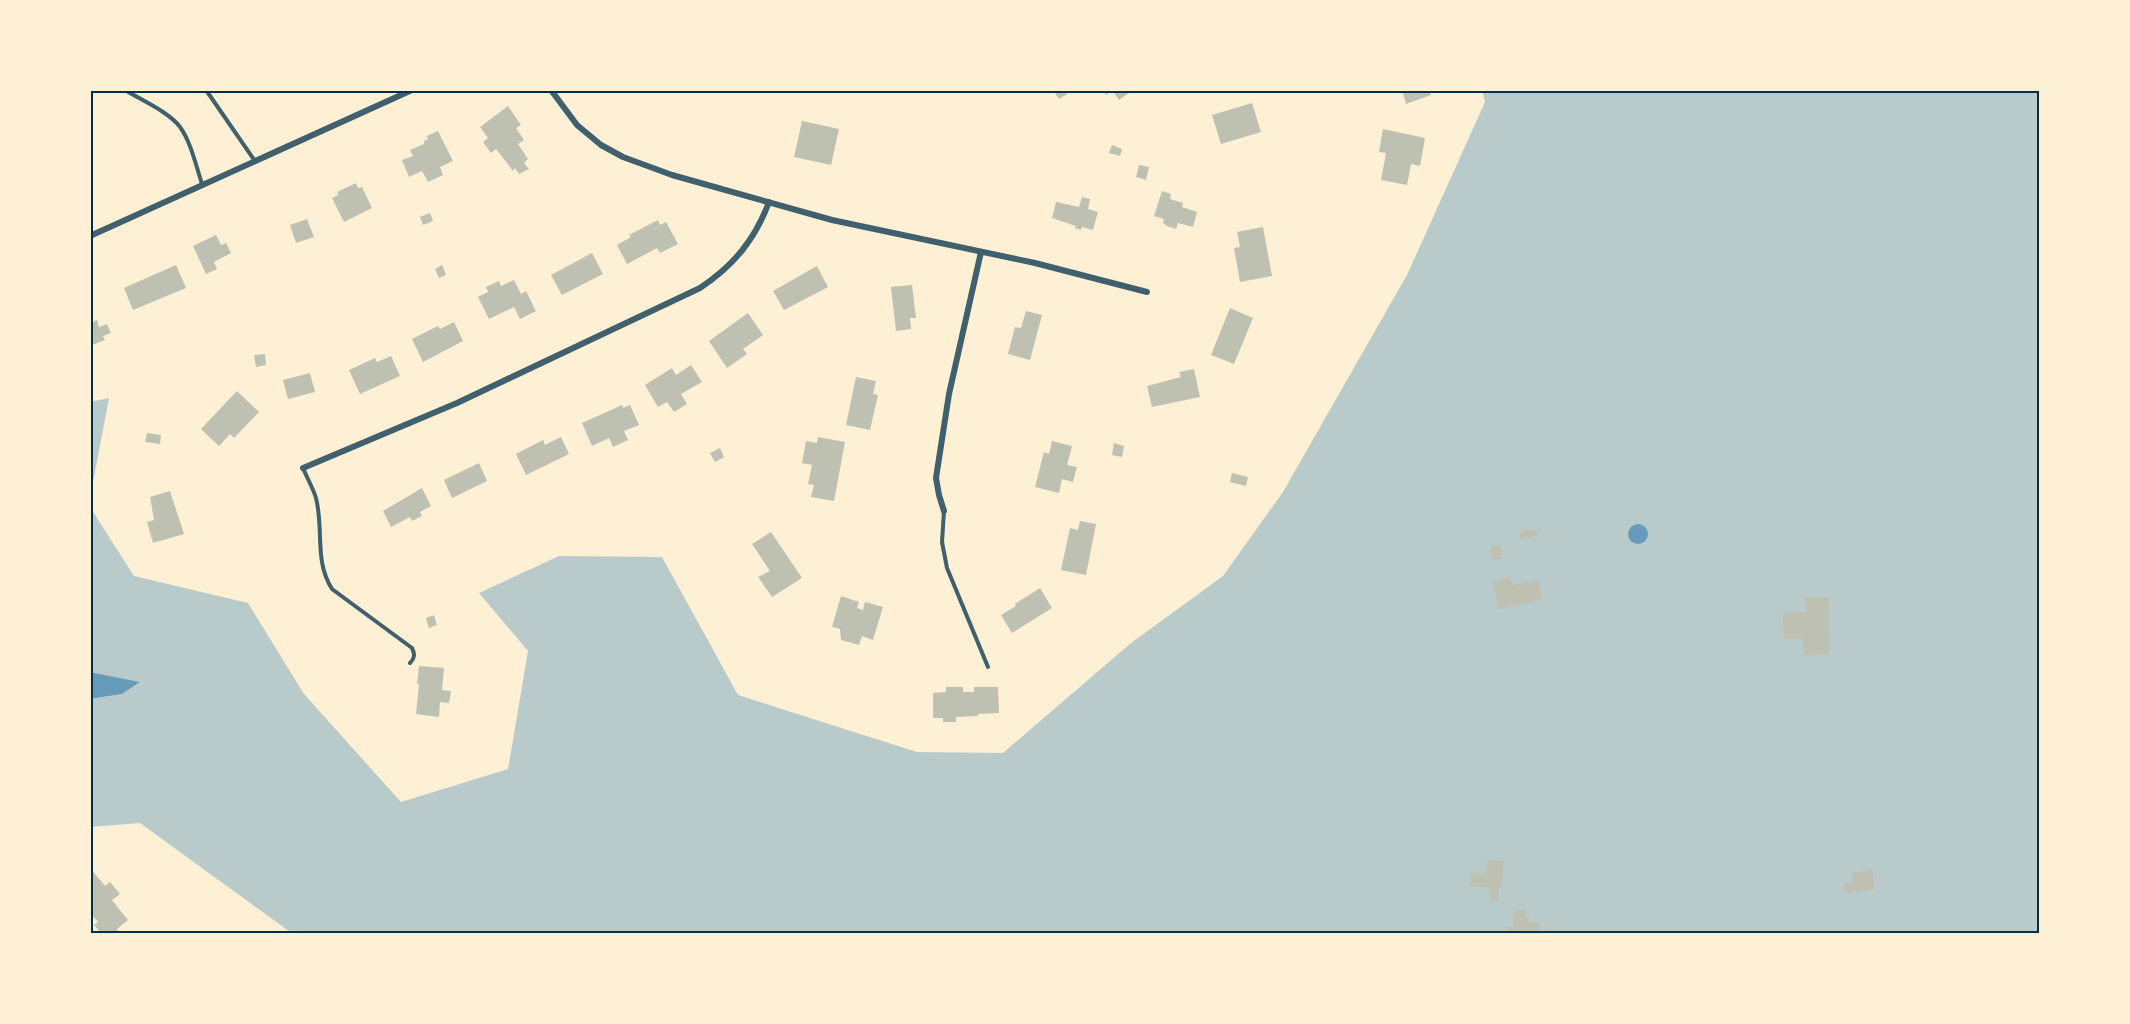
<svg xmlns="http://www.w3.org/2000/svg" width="2130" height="1024" font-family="'Roboto Condensed',sans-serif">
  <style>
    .green { fill: #b9caca }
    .water { fill: #669bbc }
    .building { fill: #bec0b2 }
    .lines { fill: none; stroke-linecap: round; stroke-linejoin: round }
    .service { stroke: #3f606c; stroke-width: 4 }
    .minor { stroke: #3f606c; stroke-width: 6 }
    .neatline { fill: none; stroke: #003049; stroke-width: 2 }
  </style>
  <rect width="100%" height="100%" fill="#fdf0d5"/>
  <g class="green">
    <path d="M1482,90H2040V934H293L140,823L90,827V699L122,694L140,682L90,672V507L134,576L248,603L304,694L401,802L508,769L528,651L479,593L559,556L662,557L738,695L917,752L1003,753L1131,643L1223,576L1283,492L1407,275L1485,102Z"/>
    <path d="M109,398L90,498V402Z"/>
  </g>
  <g class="water">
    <circle cx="1638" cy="534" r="10"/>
    <path d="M90,672L140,682L122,694L90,699Z"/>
  </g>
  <g class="building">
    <path d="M1053,90H1065L1067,94L1059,99Z"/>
    <path d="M1103,90H1133L1119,100L1112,90L1106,95Z"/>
    <path d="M1402,90H1429L1431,95L1406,104Z"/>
    <path d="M1252,103L1261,132L1221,144L1212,115Z"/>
    <path d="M508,106L521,125L516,128L524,140L518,144L528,159L524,163L529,169L519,174L515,168L513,171L496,149L491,153L483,142L488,138L480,127Z"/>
    <path d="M802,121L839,129L831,165L794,157Z"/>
    <path d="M1383,129L1425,138L1420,166L1411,164L1407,185L1381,180L1386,153L1379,152Z"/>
    <path d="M438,131L453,161L440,167L443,175L428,182L422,171L409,177L402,160L413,156L410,150L424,144V141L428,139L427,136Z"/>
    <path d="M1112,145L1122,149L1120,156L1109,153Z"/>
    <path d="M1139,165L1149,167L1146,180L1136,177Z"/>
    <path d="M356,183L358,188L362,187L372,208L344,222L332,198L338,195L337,192Z"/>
    <path d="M1162,191L1171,194L1170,199L1183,203L1182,207L1197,212L1193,227L1178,223L1176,229L1167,226L1163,223L1164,219L1154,216Z"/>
    <path d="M1082,197L1090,199L1088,209L1098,212L1093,230L1082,227L1081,230L1075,228L1076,226L1052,218L1056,202L1079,207Z"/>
    <path d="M430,213L433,221L423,225L420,217Z"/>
    <path d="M307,219L314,237L296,243L290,225Z"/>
    <path d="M658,220L660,225L666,222L678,244L660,253L657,248L627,264L617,245L631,237L629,235Z"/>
    <path d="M1263,227L1272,276L1240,282L1234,248L1240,247L1237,232Z"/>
    <path d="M216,235L221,245L226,243L231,253L214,262L217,269L206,274L193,246Z"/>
    <path d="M592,253L603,274L562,295L551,275Z"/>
    <path d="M176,265L186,288L133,310L124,288Z"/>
    <path d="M442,265L446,275L439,278L435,269Z"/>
    <path d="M817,266L828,287L784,310L773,291Z"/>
    <path d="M514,280L521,294L526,291L536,311L520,319L514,307L489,319L478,297L488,292L486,287L499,281L501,286Z"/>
    <path d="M912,285L916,318H910L911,329L896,331L891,287Z"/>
    <path d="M1230,308L1253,318L1234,364L1211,355Z"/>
    <path d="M1026,311L1042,315L1030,360L1008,354L1015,327L1021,328Z"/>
    <path d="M748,313L763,335L743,349L747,354L727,368L709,341Z"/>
    <path d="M97,320L99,327L107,324L111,333L103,336L105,340L90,346V323Z"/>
    <path d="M454,322L463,341L423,362L412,339L438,326L440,329Z"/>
    <path d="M265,354L266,365L256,367L254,355Z"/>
    <path d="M391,356L400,376L360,394L349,370L375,358L377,362Z"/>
    <path d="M691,365L702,382L681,394L687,404L674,412L667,402L658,407L645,385L672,368L676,375Z"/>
    <path d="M1194,369L1200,397L1152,407L1147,386L1181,377L1179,372Z"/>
    <path d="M310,373L315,392L288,399L283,380Z"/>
    <path d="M856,377L876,381L873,394L878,395L870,430L846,425Z"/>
    <path d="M237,391L259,412L234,438L230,434L219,446L201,429Z"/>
    <path d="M622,405L623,408L630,405L639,425L624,431L628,440L613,447L609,438L592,446L582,423Z"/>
    <path d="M147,433L161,435L160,444L145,442Z"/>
    <path d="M561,437L569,454L526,475L516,454L543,440L545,445Z"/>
    <path d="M818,437L845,442L834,501L811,497L814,485L808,484L812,465L802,463L806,441L817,443Z"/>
    <path d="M1052,441L1072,446L1067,465L1077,467L1073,482L1062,479L1059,493L1035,487L1044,452L1049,454Z"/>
    <path d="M1114,443L1124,446L1122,457L1112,455Z"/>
    <path d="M720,448L724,457L715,462L710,453Z"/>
    <path d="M479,463L487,481L452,498L444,480Z"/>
    <path d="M1232,473L1248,477L1246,486L1230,482Z"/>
    <path d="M422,488L431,506L420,512L422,516L412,521L410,517L391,527L383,511Z"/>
    <path d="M170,491L184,534L153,543L147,522L154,520L150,497Z"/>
    <path d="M1080,521L1096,524L1086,575L1061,570L1070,528L1078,530Z"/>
    <path d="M1536,529L1537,536L1520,539L1519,532Z"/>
    <path d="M771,532L802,578L772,597L758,577L770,571L752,544Z"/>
    <path d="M1500,545L1503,558L1493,560L1490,547Z"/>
    <path d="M1510,577L1512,585L1538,580L1542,599L1499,609L1492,581Z"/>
    <path d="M1040,588L1052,608L1012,633L1001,615L1016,606L1015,604Z"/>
    <path d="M841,596L859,602L857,608L863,610L865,602L883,607L873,640L862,636L859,645L841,640L840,629L832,627Z"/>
    <path d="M1806,597H1829L1830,654L1804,655L1803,639H1784L1783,612H1806Z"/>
    <path d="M434,615L437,625L429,628L426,618Z"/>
    <path d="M419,666L444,668L442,690L451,691L449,703L440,702L439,717L416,714L419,684H417Z"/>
    <path d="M946,687H963V692H974V687H998L999,713L978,714V716L956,717V722H943V718H933V693L946,692Z"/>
    <path d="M1487,860L1504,861L1502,887H1499L1498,901H1489L1490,888L1470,886L1471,873L1486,874Z"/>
    <path d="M91,869L105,886L110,882L120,894L112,900L128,920L117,929L118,931L114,934H98L100,932L94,925L98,922L90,913Z"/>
    <path d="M1872,870L1875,889L1846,893L1844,883L1852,882L1851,873Z"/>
    <path d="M1514,909L1526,910V917H1529L1528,921L1540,923L1539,930L1560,932V934H1507L1508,927L1513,928Z"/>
  </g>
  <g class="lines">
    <g class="service">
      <path d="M125,90C141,100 169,112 180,127C191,142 196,166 202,184"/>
      <path d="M206,90L255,161"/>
      <path d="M303,468C307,478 313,488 316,498C324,529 314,561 332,589L412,648C415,654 415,658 410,663"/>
      <path d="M944,511L942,542L947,568L988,667"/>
    </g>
    <g class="minor">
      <path d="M551,90L577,125L601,145L623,157L672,175L832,220L1035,263L1147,292"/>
      <path d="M90,236L412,90"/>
      <path d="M303,468L457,403L700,288C733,266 755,240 769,202"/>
      <path d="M944,511L939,495L936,478L949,394L981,252"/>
    </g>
  </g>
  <rect width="2130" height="1024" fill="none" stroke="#fdf0d5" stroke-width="183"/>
  <rect x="92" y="92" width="1946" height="840" class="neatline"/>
</svg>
